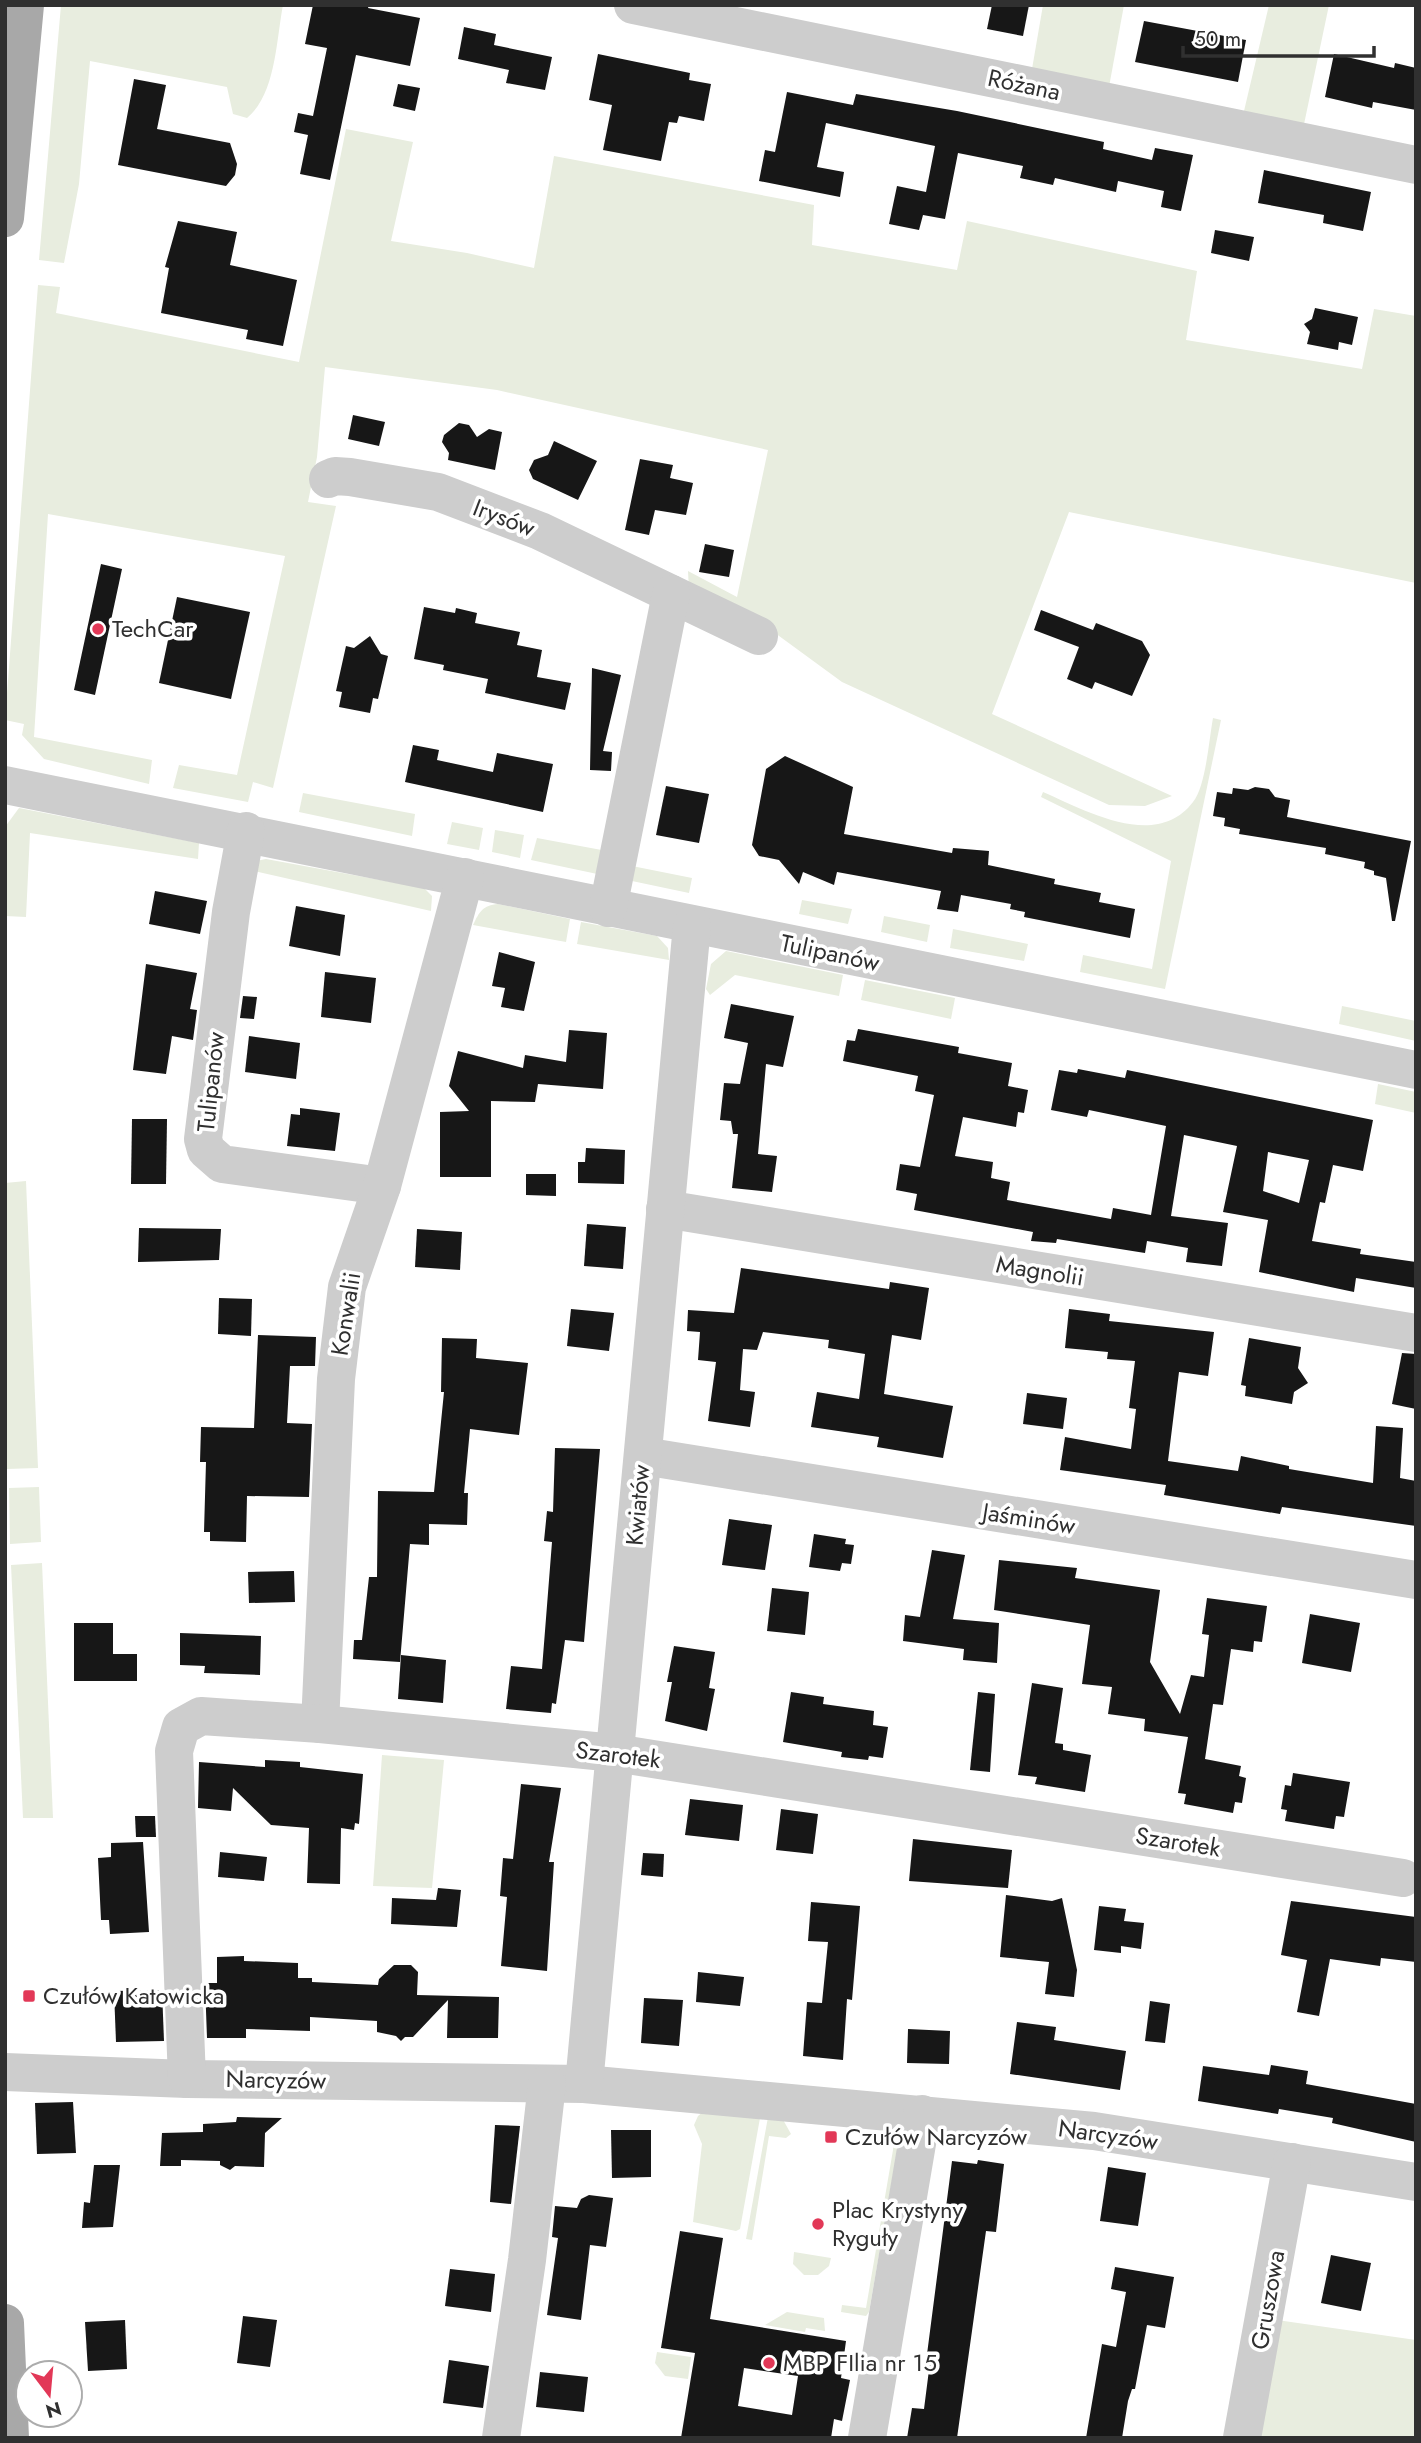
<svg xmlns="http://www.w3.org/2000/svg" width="1421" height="2443" font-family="Jost,sans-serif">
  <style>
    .green { fill: #e8eddf }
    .building { fill: #171717; fill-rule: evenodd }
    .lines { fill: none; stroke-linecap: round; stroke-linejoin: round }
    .minor { stroke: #cdcdcd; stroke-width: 38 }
    .major { stroke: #a8a8a8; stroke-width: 38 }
    .poi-dot { fill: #e23857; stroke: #fff; stroke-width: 2.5 }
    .labels { text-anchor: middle; stroke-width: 7; stroke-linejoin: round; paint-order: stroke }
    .street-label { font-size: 24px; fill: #303030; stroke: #fff }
    .poi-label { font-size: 24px; fill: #303030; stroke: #fff; text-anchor: start }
  </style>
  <rect width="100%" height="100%" fill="#fff"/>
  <g class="green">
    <path d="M61,5H283C276,41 276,94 247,118L233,114L227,87L90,61L79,184L64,263L39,260Z"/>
    <path d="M1043,5H1124L1109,87L1032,69Z"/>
    <path d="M1269,5H1329L1303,129L1244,111Z"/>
    <path d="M346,129L413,142L391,241L467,253L534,268L554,156L814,205L812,245L957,270L967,221L1197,271L1186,340L1362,369L1374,309L1416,316V583L1069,512L992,714L1172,796L1145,806L1109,805L842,682L775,633L689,591L688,571L737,597L768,450L497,390L325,367L317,457L308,502L336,506L273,788L253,782L248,802L173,788L179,765L237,775L285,556L48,514L34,737L152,760L149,784L44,759L22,735L24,724L5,720L38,285L60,287L56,313L299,362Z"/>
    <path d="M1213,718L1221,720L1165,989L1080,972L1083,955L1152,969L1171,861L1041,797L1043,792C1085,810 1156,851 1193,802C1206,786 1209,739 1213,718Z"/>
    <path d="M303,793L415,814L412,836L299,812Z"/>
    <path d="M19,808L199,843L198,859L30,833L26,917L5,916V827Z"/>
    <path d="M452,822L483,828L479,850L447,844Z"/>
    <path d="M495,830L524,835L520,858L492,852Z"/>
    <path d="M537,838L607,851L602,875L531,860Z"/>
    <path d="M266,859L424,888L432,896L431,911L254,871L256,861Z"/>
    <path d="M632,866L692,878L689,893L632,881Z"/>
    <path d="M802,900L852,909L848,924L799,914Z"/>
    <path d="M498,904L570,919L566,942L473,925C479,912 483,905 498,904Z"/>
    <path d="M884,916L930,925L927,942L881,932Z"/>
    <path d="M581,922L657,936L668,948L669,960L577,944Z"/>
    <path d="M953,929L1028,944L1024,961L950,948Z"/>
    <path d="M726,951L843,975L839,996L735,975L710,995L706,989L711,964Z"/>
    <path d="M865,980L955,998L951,1019L861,1000Z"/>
    <path d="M1342,1006L1416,1021V1041L1339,1024Z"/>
    <path d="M1378,1084L1416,1092V1113L1375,1104Z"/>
    <path d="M26,1181L38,1468L7,1469L5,1183Z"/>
    <path d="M39,1487L41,1542L10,1544L9,1488Z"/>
    <path d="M42,1563L53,1818H23L11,1565Z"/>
    <path d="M382,1755L444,1760L432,1888L373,1886Z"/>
    <path d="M704,2111L760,2118L740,2229L736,2231L693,2222L702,2144L694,2125L698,2116Z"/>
    <path d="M781,2116L791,2134L786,2138L769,2136L752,2240L746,2239L768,2117Z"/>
    <path d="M881,2128L901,2129L869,2312L866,2316L841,2312L842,2305L866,2308L893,2150V2144L875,2140Z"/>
    <path d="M794,2252L831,2258L829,2266L818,2275H804L793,2264Z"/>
    <path d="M787,2312L824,2318L825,2331L806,2328L805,2332L765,2325Z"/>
    <path d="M1277,2320L1416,2340V2438H1254Z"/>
    <path d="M657,2352L691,2357L688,2379L665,2376L655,2363Z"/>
  </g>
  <g class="building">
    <path d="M313,5H369L368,8L420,18L410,66L356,55L330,180L300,174L308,135L294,132L298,113L313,116L327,48L305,44Z"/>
    <path d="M992,5H1029L1023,36L987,29Z"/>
    <path d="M1144,21L1246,40L1238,82L1135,62Z"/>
    <path d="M464,27L496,34L494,45L552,57L545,90L506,83L509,70L458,59Z"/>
    <path d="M598,54L690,73L689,80L711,84L704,121L679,116L677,123L669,122L661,161L603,150L612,105L589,100Z"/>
    <path d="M1334,54L1394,68L1395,63L1416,68V110L1373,102L1372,108L1325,97Z"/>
    <path d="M134,79L166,85L157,129L230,143L237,164L235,175L226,186L118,165Z"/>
    <path d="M398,84L420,88L415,111L393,106Z"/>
    <path d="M787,92L853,105L856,94L957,111L1104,142L1103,149L1152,160L1155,148L1193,155L1181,211L1161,207L1164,191L1118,181L1116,192L1055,178L1053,185L1020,178L1023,166L958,153L945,219L923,215L919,230L889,224L897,186L926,192L935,146L826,123L817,167L844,172L840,197L759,181L765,150L775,152Z"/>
    <path d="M1264,170L1371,192L1363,231L1323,223L1324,215L1258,203Z"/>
    <path d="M178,221L237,232L230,265L297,280L283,346L246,339L248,330L161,313L169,268L165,267Z"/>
    <path d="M1215,230L1254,237L1249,261L1211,253Z"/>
    <path d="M1315,308L1358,317L1352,345L1339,342L1338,350L1307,344L1310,332L1304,324L1312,319Z"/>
    <path d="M353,415L385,422L379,446L348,439Z"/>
    <path d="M459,423L469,425L477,437L489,429L502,432L495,470L448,460L449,453L442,442L444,435Z"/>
    <path d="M554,441L597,461L578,500L533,479L529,470L534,460L548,455Z"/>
    <path d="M640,459L673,465L670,478L693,483L686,515L655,510L649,535L625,530Z"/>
    <path d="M705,544L734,550L729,577L699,572Z"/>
    <path d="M101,564L122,569L95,695L74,690Z"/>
    <path d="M177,597L250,612L231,699L159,683Z"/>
    <path d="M424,607L455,613L456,608L477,613L475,623L520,632L517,645L542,650L537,677L571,683L565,710L485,693L488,679L443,670L444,665L414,659Z"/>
    <path d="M1041,610L1093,630L1096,623L1142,641L1150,655L1132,696L1095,682L1092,689L1067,679L1079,647L1034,630Z"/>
    <path d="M370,636L381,654L388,656L378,699L373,698L370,713L339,707L342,692L336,691L346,646L354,648Z"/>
    <path d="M592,668L621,675L603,751L612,752L611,771L590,770Z"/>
    <path d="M413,745L439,750L437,760L493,772L497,753L553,764L543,812L405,782Z"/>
    <path d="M785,756L853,787L844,834L952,853L953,848L989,851L988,865L1055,879L1054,884L1101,893L1099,902L1135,909L1130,938L1024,917L1025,912L1010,909L1011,904L961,895L958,912L937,909L941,891L837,872L834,885L803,872L799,884L779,860L759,856L752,845L766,769Z"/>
    <path d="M666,786L709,794L699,843L656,835Z"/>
    <path d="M1255,787L1269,789L1275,797L1290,800L1287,817L1411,841L1395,921H1392L1386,878L1374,875V871L1364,868L1365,862L1325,854L1326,848L1239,834L1240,829L1224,826L1225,818L1213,816L1217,792L1232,794L1233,788L1248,790Z"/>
    <path d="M155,891L207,901L200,934L149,924Z"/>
    <path d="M296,906L345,915L340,956L289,946Z"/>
    <path d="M499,952L535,962L524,1011L501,1007L505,988L492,986Z"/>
    <path d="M146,964L197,973L190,1009L197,1010L193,1040L172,1036L166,1074L133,1070Z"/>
    <path d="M325,972L376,978L371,1023L321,1017Z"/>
    <path d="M243,996L257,997L254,1019L240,1018Z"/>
    <path d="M731,1004L794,1016L783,1067L766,1064L758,1154L777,1156L772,1192L732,1188L738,1134H733L731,1121L720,1120L724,1083L740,1084L748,1043L724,1038Z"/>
    <path d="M858,1029L959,1047L958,1053L1012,1063L1008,1086L1028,1090L1024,1113L1018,1112L1016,1127L963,1117L955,1156L993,1162L991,1178L1010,1182L1007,1200L1111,1219L1113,1208L1151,1215L1166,1126L1089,1110L1087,1117L1051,1110L1059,1070L1077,1073L1078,1069L1125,1078L1127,1070L1373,1120L1363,1171L1333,1165L1325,1203L1320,1202L1312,1241L1361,1249L1360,1254L1416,1262V1288L1356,1278L1354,1292L1259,1272L1268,1220L1223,1212L1237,1146L1184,1135L1171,1216L1228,1223L1222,1266L1186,1262L1188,1248L1147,1241L1145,1253L1057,1239L1056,1243L1031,1241L1033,1232L914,1210L917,1194L896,1190L900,1164L920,1167L934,1095L915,1091L918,1076L843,1061L847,1040L855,1041ZM1268,1152L1309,1160L1299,1203L1263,1191Z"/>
    <path d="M569,1030L607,1033L603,1089L538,1084L535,1102L491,1101V1177H440V1112L469,1111L449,1086L458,1051L523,1068L525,1055L566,1062Z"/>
    <path d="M249,1036L300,1043L296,1079L245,1072Z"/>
    <path d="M300,1108L340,1113L335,1151L287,1146L291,1114L300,1115Z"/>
    <path d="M132,1119H167L166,1184H131Z"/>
    <path d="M586,1148L625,1150L624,1184L578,1183V1162H585Z"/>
    <path d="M526,1174H556V1196L526,1195Z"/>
    <path d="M587,1224L626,1227L623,1269L584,1266Z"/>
    <path d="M139,1228L221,1229L219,1260L138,1262Z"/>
    <path d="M417,1229L462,1232L460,1270L415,1267Z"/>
    <path d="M741,1268L889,1289L890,1282L929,1288L921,1340L892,1335L884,1394L953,1406L943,1458L877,1447L879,1437L811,1427L817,1392L859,1399L865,1354L828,1348L829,1340L763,1332L757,1350L743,1349L740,1390L755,1392L750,1427L708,1421L716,1362L698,1360L700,1332L687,1331L688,1310L734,1313Z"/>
    <path d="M219,1298L252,1299L251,1336L218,1334Z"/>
    <path d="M571,1309L614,1313L609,1351L567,1346Z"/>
    <path d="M1069,1309L1110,1314L1109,1321L1214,1332L1208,1376L1179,1372L1168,1461L1238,1471L1241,1456L1289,1466V1469L1373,1483L1376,1426L1403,1428L1400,1478L1416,1481V1526L1282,1507L1280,1514L1164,1495L1166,1485L1060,1470L1065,1437L1131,1449L1136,1409L1129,1408L1135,1361L1107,1359L1108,1352L1065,1348Z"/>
    <path d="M258,1335L316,1337L315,1366H290L287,1423L312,1424L309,1497L247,1496L246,1542L210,1541V1532H204L206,1462H200L201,1427L254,1428Z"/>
    <path d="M442,1338L477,1339L476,1358L528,1363L519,1435L470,1429L464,1493H468L467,1525L429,1524V1545L410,1544L400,1662L353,1659L354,1640H362L369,1577H377L378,1491L434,1492L444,1392H441Z"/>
    <path d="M1249,1338L1301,1347L1298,1368L1308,1383L1294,1392L1292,1404L1245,1396L1246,1386L1241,1385Z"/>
    <path d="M1402,1353L1416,1354V1409L1392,1404Z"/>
    <path d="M1027,1393L1067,1398L1063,1429L1023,1424Z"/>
    <path d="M555,1448L600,1449L584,1642L565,1640L556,1704L552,1703L551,1713L506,1709L511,1666L542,1669L552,1542L544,1541L547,1511L553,1512Z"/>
    <path d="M729,1519L772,1525L765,1570L722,1565Z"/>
    <path d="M814,1534L846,1539L845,1544L854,1545L851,1564L842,1563L840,1571L809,1567Z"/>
    <path d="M932,1550L965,1555L953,1619L999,1623L997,1663L963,1660L964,1649L903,1641L905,1615L920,1617Z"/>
    <path d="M999,1560L1077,1568L1075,1578L1160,1590L1150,1662L1180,1714L1191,1675L1204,1677L1209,1635L1202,1634L1207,1598L1267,1606L1262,1642L1254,1641L1253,1652L1231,1649L1223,1705L1213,1704L1205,1759L1241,1766L1239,1776L1246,1778L1242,1803L1235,1802L1233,1813L1184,1804L1186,1794L1178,1793L1188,1737L1144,1731L1145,1719L1108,1714L1112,1687L1082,1684L1090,1625L994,1610Z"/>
    <path d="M294,1571L295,1602L249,1603L248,1572Z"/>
    <path d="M772,1588L809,1592L805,1635L767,1631Z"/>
    <path d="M1310,1614L1360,1623L1351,1672L1302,1663Z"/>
    <path d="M74,1623H113V1654H137V1681H74Z"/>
    <path d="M180,1633L261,1636L260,1675L204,1673L205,1666L180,1665Z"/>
    <path d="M674,1646L715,1652L709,1688L715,1689L707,1731L665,1721L672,1682H667Z"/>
    <path d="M401,1655L446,1660L443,1703L398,1699Z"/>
    <path d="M1032,1683L1063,1688L1055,1743L1063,1744V1750L1091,1755L1085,1792L1035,1784L1037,1777L1018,1775Z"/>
    <path d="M791,1692L824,1697L823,1704L874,1711L873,1725L888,1727L883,1758L869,1756L868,1760L841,1757L842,1752L783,1742Z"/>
    <path d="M978,1692L995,1694L990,1772L970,1770Z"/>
    <path d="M265,1760L300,1762V1767L363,1774L359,1824L355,1823L354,1830L341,1828L340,1884L307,1883L309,1828L271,1825L233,1788L231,1811L198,1808L199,1762L265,1767Z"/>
    <path d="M1293,1773L1350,1782L1344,1817L1336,1816L1334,1829L1285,1821L1287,1810L1281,1809L1285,1785L1291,1786Z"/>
    <path d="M521,1784L561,1788L549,1862H554L547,1971L501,1966L507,1897L500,1896L503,1858L513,1859Z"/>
    <path d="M690,1799L743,1805L739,1841L685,1835Z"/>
    <path d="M781,1809L818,1814L813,1854L776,1850Z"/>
    <path d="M135,1816H155L156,1837H136Z"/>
    <path d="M913,1839L1012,1850L1008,1888L909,1881Z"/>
    <path d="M143,1842L149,1932L110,1934L109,1920H101L98,1858L111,1857V1843Z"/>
    <path d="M220,1852L267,1857L264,1881L218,1877Z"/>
    <path d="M643,1853L664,1854L663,1877L641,1875Z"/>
    <path d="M438,1888L461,1890L457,1927L391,1924L392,1898L436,1900Z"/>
    <path d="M1006,1895L1052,1901L1062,1898L1077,1970L1074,1997L1045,1994L1049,1962L1000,1957Z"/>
    <path d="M1291,1901L1416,1917V1962L1381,1958L1380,1966L1330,1959L1319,2016L1297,2012L1307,1960L1281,1955Z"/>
    <path d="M811,1902L860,1906L852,2000L847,1999L843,2060L803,2056L807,2002L822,2003L828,1942L808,1941Z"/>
    <path d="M1099,1906L1126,1909L1124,1921L1144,1923L1141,1949L1121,1946V1953L1094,1950Z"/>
    <path d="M244,1956V1961L298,1963V1978H312V1982L378,1985L379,1979L394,1965H411L418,1972L417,1995L499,1997L498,2038H447L448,2000L413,2037H405L401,2041L396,2036L377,2032V2021L310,2017V2031L246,2029V2038H207L205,1983H217V1957Z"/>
    <path d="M698,1972L744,1977L740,2006L696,2002Z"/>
    <path d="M162,1990L164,2041L116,2042L114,1991Z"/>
    <path d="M644,1998L683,2000L679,2046L641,2043Z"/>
    <path d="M1150,2001L1170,2004L1165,2043L1145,2041Z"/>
    <path d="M1017,2022L1056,2027L1054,2040L1126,2051L1120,2090L1010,2074Z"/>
    <path d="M908,2029L950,2031L949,2064L907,2063Z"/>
    <path d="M1271,2065L1308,2071L1306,2084L1416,2104V2142L1332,2123L1333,2118L1279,2109L1278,2114L1198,2101L1203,2066L1269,2075Z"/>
    <path d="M73,2102L76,2153L37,2154L35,2103Z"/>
    <path d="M237,2117L282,2118L265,2133L264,2167L235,2166L230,2170L220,2165V2161L181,2160V2166H160L162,2133L203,2132V2124L236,2122Z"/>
    <path d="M495,2125L520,2126L511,2204L490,2202Z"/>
    <path d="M611,2130H651V2177L612,2178Z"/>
    <path d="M978,2160L1004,2164L996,2232L986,2231L957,2438H907L912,2408L924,2409L930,2362H926L952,2161L977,2164Z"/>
    <path d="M94,2165H120L113,2227L82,2228L84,2202L90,2203Z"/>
    <path d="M1108,2167L1146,2173L1138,2226L1100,2221Z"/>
    <path d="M589,2195L613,2198L606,2247L590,2245L581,2320L547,2315L558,2238L552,2237L555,2206L577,2208L581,2199Z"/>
    <path d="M680,2231L723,2238L710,2319L846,2341L841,2378L850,2380L842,2421L834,2419L831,2438H681L695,2353L661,2348ZM744,2368L798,2376L792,2415L738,2406Z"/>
    <path d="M1331,2255L1371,2263L1361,2311L1321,2303Z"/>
    <path d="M1115,2267L1174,2277L1165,2328L1147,2325L1135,2389H1132L1128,2401L1122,2438H1086L1102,2344L1116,2347L1126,2292L1111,2289Z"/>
    <path d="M450,2269L495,2274L491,2312L445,2306Z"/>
    <path d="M243,2316L277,2320L270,2367L237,2363Z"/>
    <path d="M125,2320L127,2369L88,2371L85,2322Z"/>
    <path d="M449,2360L489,2366L483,2408L443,2403Z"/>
    <path d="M540,2372L588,2377L584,2412L536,2407Z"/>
  </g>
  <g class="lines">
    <g class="minor">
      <path d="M633,5L1416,165"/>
      <path d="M328,479L335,476L350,477L438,492L540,531L759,636"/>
      <path d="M5,785L1416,1070"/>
      <path d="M246,831L231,912L203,1139L206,1150L222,1164L382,1186"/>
      <path d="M608,908L671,594"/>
      <path d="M665,1209L1416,1333"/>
      <path d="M643,1456L1416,1580"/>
      <path d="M320,1724L336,1379L347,1287L382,1186L465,877"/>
      <path d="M5,2072L187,2079L584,2084L1094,2131L1416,2182"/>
      <path d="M187,2079L174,1751L181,1727L201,1716L320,1724L615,1753L1403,1878"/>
      <path d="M584,2084L692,925"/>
      <path d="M501,2438L527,2260L547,2084"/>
      <path d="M867,2438L922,2114"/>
      <path d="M1242,2438L1292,2162"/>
    </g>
    <g class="major">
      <path d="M5,218L25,5"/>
      <path d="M5,2323L10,2438"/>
    </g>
  </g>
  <g class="poi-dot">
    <circle cx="98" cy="629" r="7"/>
    <rect x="22" y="1989" width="14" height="14" rx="3.5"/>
    <rect x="824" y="2130" width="14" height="14" rx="3.5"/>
    <circle cx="818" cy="2224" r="7"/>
    <circle cx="769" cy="2363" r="7"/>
  </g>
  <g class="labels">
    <g class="street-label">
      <text transform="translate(1024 85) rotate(12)" y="8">Różana</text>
      <text transform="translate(504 518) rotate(21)" y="8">Irysów</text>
      <text transform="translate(830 953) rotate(12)" y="8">Tulipanów</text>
      <text transform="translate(211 1082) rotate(-84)" y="8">Tulipanów</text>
      <text transform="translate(1040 1271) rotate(9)" y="8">Magnolii</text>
      <text transform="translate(346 1314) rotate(-81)" y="8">Konwalii</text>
      <text transform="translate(638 1505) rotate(-85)" y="8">Kwiatów</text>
      <text transform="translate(1029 1519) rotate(9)" y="8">Jaśminów</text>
      <text transform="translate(618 1755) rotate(7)" y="8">Szarotek</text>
      <text transform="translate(1178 1842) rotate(9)" y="8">Szarotek</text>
      <text transform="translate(276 2080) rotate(1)" y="8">Narcyzów</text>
      <text transform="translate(1108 2135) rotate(8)" y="8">Narcyzów</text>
      <text transform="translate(1268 2300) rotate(-80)" y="8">Gruszowa</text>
    </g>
    <g class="poi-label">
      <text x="112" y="637">TechCar</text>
      <text x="43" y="2004">Czułów Katowicka</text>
      <text x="845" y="2145">Czułów Narcyzów</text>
      <text x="832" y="2218">Plac Krystyny<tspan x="832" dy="28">Ryguły</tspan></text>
      <text x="783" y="2371">MBP FIlia nr 15</text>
    </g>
  </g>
  <rect width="1421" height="2443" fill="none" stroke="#303030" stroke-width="14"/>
  <g transform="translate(49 2394) rotate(164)"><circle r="33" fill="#ffffff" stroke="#acacac" stroke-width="2"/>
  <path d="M0-5L12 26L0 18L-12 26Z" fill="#e23857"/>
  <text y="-10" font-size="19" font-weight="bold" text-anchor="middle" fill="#303030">N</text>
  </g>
  <path d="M1183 46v10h191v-10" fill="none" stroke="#303030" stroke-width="3.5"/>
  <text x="1194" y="46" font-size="21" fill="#303030" stroke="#ffffff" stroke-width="5" paint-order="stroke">50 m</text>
</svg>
